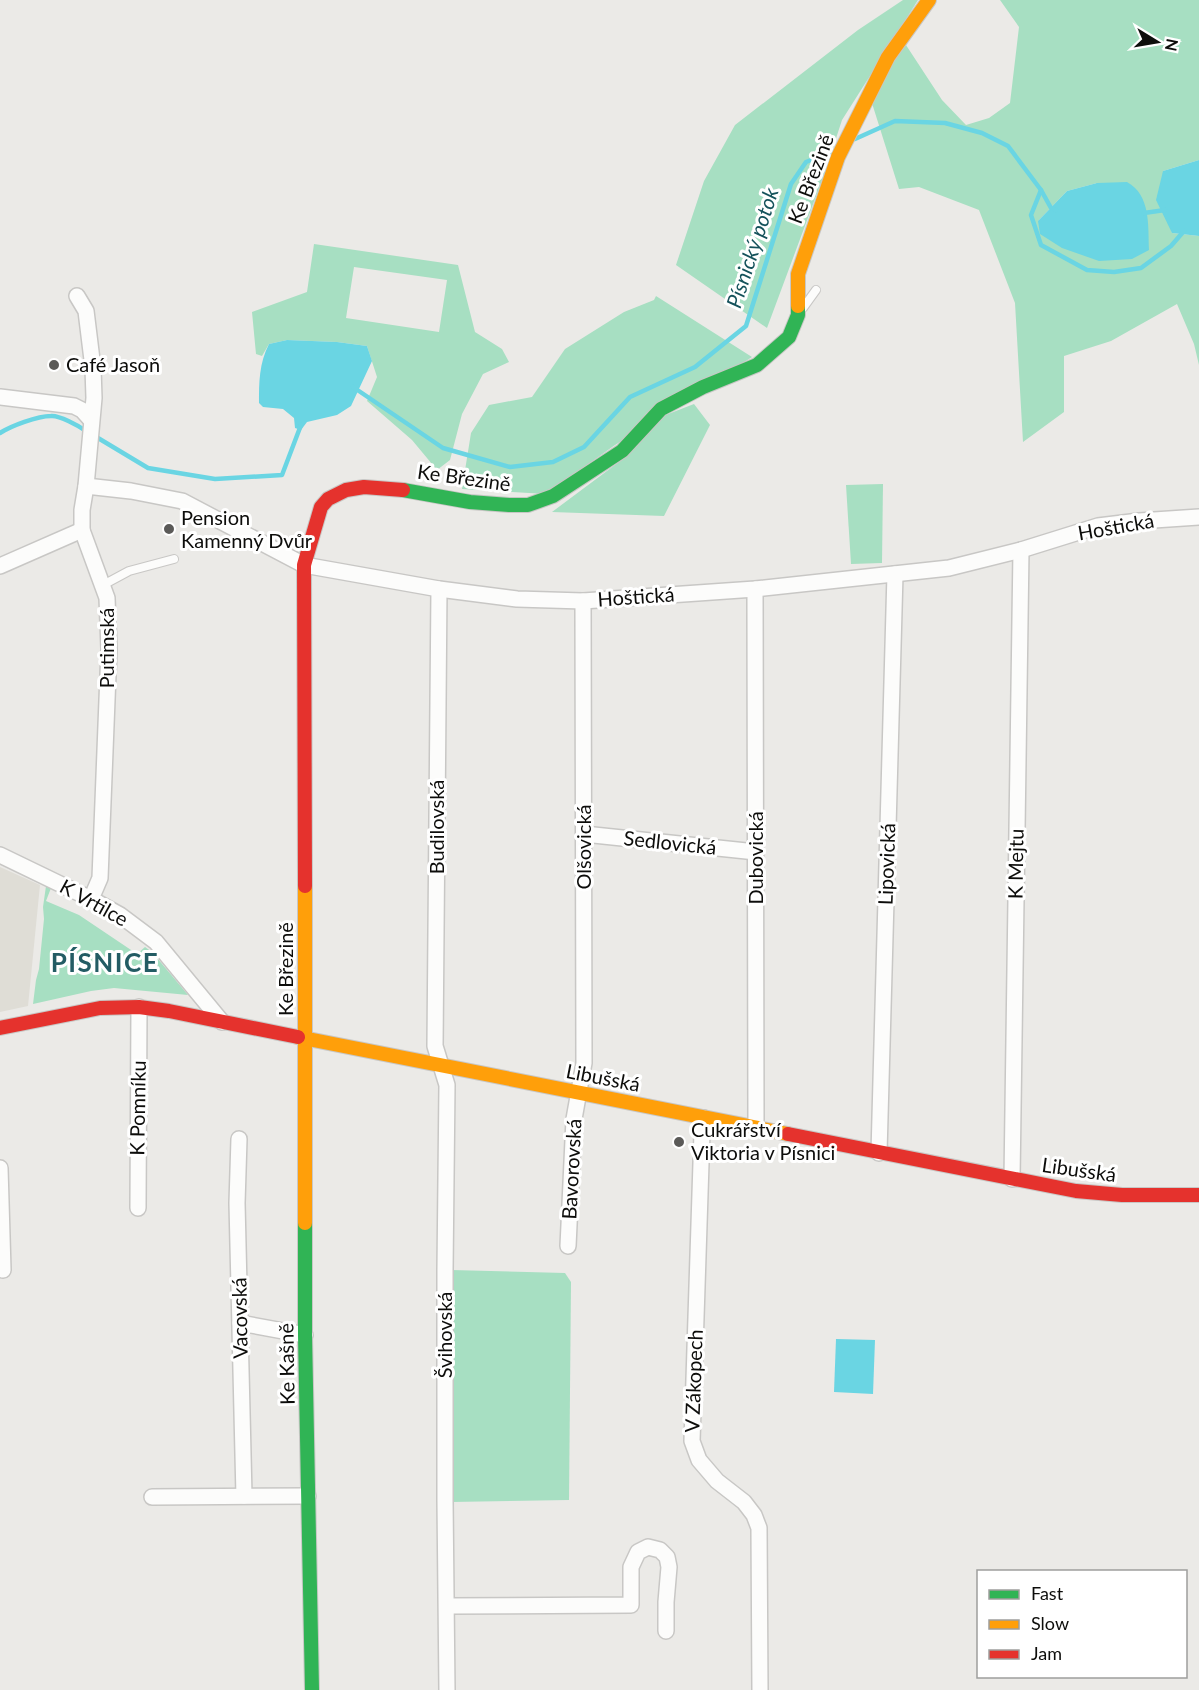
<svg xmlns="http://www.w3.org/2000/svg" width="1199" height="1690" font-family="Lato,sans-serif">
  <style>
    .built { fill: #dfddd6 }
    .green { fill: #a7dfc2; fill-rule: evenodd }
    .water { fill: #6ad5e3 }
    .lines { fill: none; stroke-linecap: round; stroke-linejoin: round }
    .stream { stroke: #6ad5e3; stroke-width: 4.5 }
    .lane-casing { stroke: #c8c7c5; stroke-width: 10 }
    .street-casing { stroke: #c8c7c5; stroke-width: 18 }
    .fast-casing { stroke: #c8c7c5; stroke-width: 16 }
    .slow-casing { stroke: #c8c7c5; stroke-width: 16 }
    .jam-casing { stroke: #c8c7c5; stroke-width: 16 }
    .lane { stroke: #fcfcfb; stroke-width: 8 }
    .street { stroke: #fcfcfb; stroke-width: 15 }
    .fast { stroke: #30b455; stroke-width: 14 }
    .slow { stroke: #ff9f0a; stroke-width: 14 }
    .jam { stroke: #e5322d; stroke-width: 14 }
    .poi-dot { fill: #5b5a58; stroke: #fff; stroke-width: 2 }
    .labels { text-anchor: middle; stroke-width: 6; stroke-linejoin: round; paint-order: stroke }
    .street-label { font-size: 20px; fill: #0d0d0b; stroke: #fff }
    .poi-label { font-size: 20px; fill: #0d0d0b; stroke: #fff; text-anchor: start }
    .water-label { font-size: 21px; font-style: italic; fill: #15525b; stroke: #fff }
    .district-label { font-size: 26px; font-weight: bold; letter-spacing: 1.5px; fill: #235c64; stroke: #fff }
  </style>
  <rect width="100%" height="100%" fill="#ebeae7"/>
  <path class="built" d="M0,867L40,885L28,1006L0,1012Z"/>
  <g class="green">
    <path d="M903,0H918L842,120L825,172L767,328L676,265L704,181L735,125L858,30Z"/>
    <path d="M1000,0H1199V160L1163,171L1172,233L1199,236V365L1194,344L1177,304L1111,341L1064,356V412L1023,442L1015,303L979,210L919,187L899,189L871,100L904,42L942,100L966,125L989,118L1010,103L1019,27ZM1097,183L1038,221L1067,191Z"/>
    <path d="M314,244L458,265L475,332L502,349L509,362L483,374L462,414L450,460L437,470L412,440L367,401L377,377L367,346L337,342L287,340L269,344L262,356L256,354L252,312L307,292ZM354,267L447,280L439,332L346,318Z"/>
    <path d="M656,296L752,357L615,445L546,494L462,489L471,433L489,405L532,397L565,349L624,312L654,300Z"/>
    <path d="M694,404L710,425L664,516L552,512L623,459L663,416Z"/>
    <path d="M883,484L882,563L851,564L846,485Z"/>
    <path d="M46,886L51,888L46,901L79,915L137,954L145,947L152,952L188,995L114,988L91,991L33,1004L36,980L39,969L44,919L43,907Z"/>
    <path d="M451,1270L565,1273L571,1282L569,1500L451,1502Z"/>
  </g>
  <g class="water">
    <path d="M1199,160V236L1172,233L1156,200L1163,171Z"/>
    <path d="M1127,182C1151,195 1148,226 1149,250L1132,259L1099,261L1062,248L1040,234L1038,221L1067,191L1097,183Z"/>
    <path d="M287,340L337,342L367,346L372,361L351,406L337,415L307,422L301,430L295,428L294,418L283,409L263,407L259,403C259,383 259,363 269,344Z"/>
    <path d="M836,1339L875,1340L873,1394L834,1392Z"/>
  </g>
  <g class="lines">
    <g class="stream">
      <path d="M855,139L895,121L945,123L982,133L1008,146L1041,190L1051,208L1056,210"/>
      <path d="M1041,190L1031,215L1041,245L1087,270L1114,272L1141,268L1171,246L1184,231"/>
      <path d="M1144,213L1165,210"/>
      <path d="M353,387L443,448L510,467L553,462L584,447L630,397L695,367L746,326L791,184L806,162L832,152"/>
      <path d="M0,433C11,426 37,416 51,416C59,415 79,426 86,431"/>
      <path d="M93,435L148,468L215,479L282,475L301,425"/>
    </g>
    <defs>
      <g id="lane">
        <path d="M803,308L816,290"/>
        <path d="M103,585L129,571L174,559"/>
      </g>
      <g id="street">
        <path d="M77,296L86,311L93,368L94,398L86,486L82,510V530L107,598L109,649L100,878L91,899"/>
        <path d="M0,397L74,406L82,410L91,420"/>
        <path d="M86,486L131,491L182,501L304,565L439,589L517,599L583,601L755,589L949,568L1021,550L1098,526L1139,521L1199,517"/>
        <path d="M0,566L82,530"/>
        <path d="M439,589L435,1046L447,1085L445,1270V1500L447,1690"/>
        <path d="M755,589L756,1128"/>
        <path d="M584,834L756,852"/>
        <path d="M0,855L91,899L120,915L156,942L222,1022"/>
        <path d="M704,1118L702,1132L692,1441L699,1460L717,1481L744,1502L754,1515L759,1528L760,1690"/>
        <path d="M239,1139L237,1203L244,1496"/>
        <path d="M879,1153L895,574"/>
        <path d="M0,1168L3,1270"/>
        <path d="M1012,1179L1021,550"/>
        <path d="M138,1208L139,1007"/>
        <path d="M568,1246L574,1119L584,1063L583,601"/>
        <path d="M240,1323L305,1335"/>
        <path d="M152,1497L308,1496"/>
        <path d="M447,1606L631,1605V1567L638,1552L648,1547L660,1550L667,1557L669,1567L666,1602V1631"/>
      </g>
      <g id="fast">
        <path d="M403,490L470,502L509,505H528L553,496L622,451L661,409L703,387L757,365L789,337L798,315V306"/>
        <path d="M305,1223V1335L312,1690"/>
      </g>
      <g id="slow">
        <path d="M798,306V274L838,157L888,57L929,0"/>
        <path d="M305,886V1223"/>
        <path d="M298,1037L788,1134"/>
      </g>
      <g id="jam">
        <path d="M305,886L304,565L321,507L328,499L346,490L364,487L403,490"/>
        <path d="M0,1028L100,1008L139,1007L169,1011L298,1037"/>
        <path d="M788,1134L1076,1191L1122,1195H1199"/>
      </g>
    </defs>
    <use href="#lane" class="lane-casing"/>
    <use href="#street" class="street-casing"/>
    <use href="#fast" class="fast-casing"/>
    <use href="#slow" class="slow-casing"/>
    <use href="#jam" class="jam-casing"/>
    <use href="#lane" class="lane"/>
    <use href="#street" class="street"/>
    <use href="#fast" class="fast"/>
    <use href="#slow" class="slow"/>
    <use href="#jam" class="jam"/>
  </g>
  <g class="poi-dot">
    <circle cx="54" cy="365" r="6"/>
    <circle cx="169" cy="529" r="6"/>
    <circle cx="679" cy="1142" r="6"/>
  </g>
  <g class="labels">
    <g class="street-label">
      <text transform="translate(811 179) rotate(-69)" y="7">Ke Březině</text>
      <text transform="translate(464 478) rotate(8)" y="7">Ke Březině</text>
      <text transform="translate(1116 527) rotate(-10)" y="7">Hoštická</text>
      <text transform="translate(636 597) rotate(-4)" y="7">Hoštická</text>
      <text transform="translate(107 648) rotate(-90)" y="7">Putimská</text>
      <text transform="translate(437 827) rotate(-90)" y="7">Budilovská</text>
      <text transform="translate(670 843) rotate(6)" y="7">Sedlovická</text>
      <text transform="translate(584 847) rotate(-90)" y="7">Olšovická</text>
      <text transform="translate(756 858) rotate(-90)" y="7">Dubovická</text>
      <text transform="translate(887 864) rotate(-88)" y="7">Lipovická</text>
      <text transform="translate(1016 864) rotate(-89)" y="7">K Mejtu</text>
      <text transform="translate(94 903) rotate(29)" y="7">K Vrtilce</text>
      <text transform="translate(286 969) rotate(-90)" y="7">Ke Březině</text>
      <text transform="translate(603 1078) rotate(11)" y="7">Libušská</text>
      <text transform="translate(138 1108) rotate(-89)" y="7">K Pomníku</text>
      <text transform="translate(572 1169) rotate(-87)" y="7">Bavorovská</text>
      <text transform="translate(1079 1170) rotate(8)" y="7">Libušská</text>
      <text transform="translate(240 1318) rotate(-91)" y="7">Vacovská</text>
      <text transform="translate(445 1335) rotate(-90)" y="7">Švihovská</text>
      <text transform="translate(287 1364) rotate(-91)" y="7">Ke Kašně</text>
      <text transform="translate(694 1381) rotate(-88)" y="7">V Zákopech</text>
    </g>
    <g class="poi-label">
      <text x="66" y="372">Café Jasoň</text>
      <text x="181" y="525">Pension<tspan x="181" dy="23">Kamenný Dvůr</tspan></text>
      <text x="691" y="1137">Cukrářství<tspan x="691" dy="23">Viktoria v Písnici</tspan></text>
    </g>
    <g class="water-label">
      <text transform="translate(753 248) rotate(-72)" y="7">Písnický potok</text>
    </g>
    <g class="district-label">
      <text x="105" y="972">PÍSNICE</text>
    </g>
  </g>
  <rect x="977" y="1570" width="210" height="108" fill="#ffffff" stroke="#9e9e9d" stroke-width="1.5"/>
  <rect x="989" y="1590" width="30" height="9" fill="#30b455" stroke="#9e9e9d" stroke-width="1.5"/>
  <text x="1031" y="1600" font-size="18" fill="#0d0d0b">Fast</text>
  <rect x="989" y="1620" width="30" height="9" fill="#ff9f0a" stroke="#9e9e9d" stroke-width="1.5"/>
  <text x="1031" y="1630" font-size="18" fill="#0d0d0b">Slow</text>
  <rect x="989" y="1650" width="30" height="9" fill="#e5322d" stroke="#9e9e9d" stroke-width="1.5"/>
  <text x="1031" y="1660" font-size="18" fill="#0d0d0b">Jam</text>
  <g transform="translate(1157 42) rotate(101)" stroke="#ffffff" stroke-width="4.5" paint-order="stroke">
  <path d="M0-4.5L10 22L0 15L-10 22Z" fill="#0d0d0b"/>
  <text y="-9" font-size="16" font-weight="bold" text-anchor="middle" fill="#0d0d0b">N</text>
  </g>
</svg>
